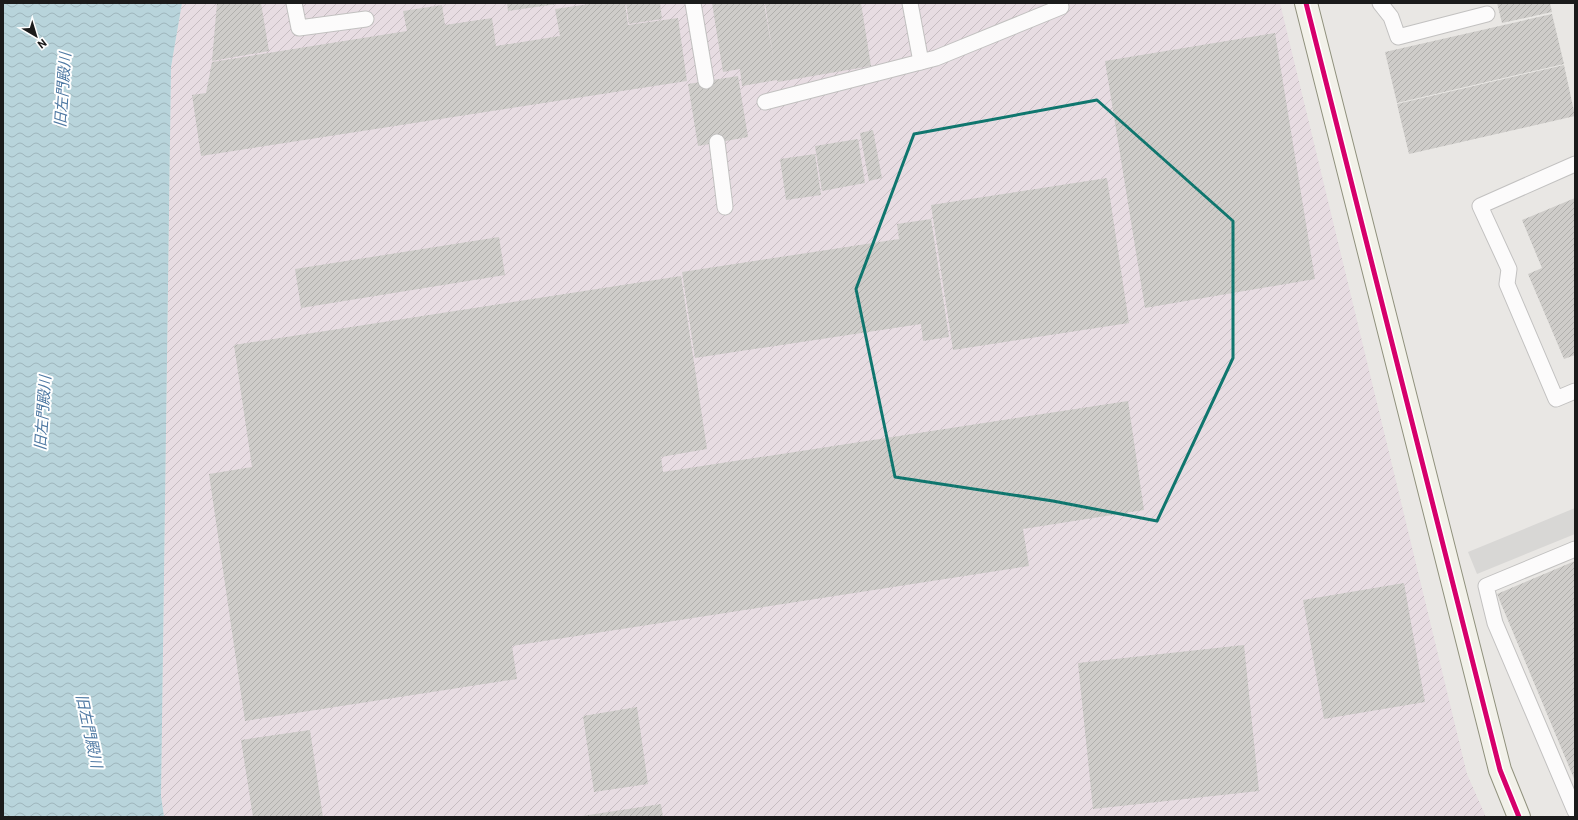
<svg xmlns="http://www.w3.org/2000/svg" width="1578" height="820" font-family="Roboto,'Noto Sans JP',sans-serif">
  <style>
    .residential { fill: #d8d7d5 }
    .industrial { fill: url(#industrial-furrows) }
    .water { fill: url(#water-waves) }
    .building { fill: url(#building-hatch) }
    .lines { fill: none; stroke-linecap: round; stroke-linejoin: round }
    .lane-casing { stroke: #c2c1c0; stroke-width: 17 }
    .secondary-casing { stroke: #90917d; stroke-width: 24 }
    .lane { stroke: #fcfbfb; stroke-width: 15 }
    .secondary { stroke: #f2f1e9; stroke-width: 22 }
    .cycleway-casing { stroke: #fff; stroke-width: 8 }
    .cycleway { stroke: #d6006c; stroke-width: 5 }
    .marked { fill: none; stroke: #0f766e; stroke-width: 3; stroke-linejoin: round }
    .labels { text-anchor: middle; stroke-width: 4; stroke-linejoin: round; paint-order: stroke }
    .water-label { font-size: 15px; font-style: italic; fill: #4f79a3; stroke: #fff }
  </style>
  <defs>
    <pattern id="industrial-furrows" width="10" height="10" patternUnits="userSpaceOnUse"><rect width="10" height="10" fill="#e7dce2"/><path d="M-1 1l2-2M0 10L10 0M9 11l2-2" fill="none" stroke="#c6bcc1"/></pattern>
    <pattern id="water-waves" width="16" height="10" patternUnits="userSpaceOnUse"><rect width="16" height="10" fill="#b8d4db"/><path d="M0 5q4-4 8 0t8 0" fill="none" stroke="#9eb5bb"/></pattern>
    <pattern id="building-hatch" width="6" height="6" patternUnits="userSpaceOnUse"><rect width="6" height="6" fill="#ceccc9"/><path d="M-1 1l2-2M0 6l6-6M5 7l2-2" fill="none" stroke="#b0afac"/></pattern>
  </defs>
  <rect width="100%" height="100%" fill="#e9e7e4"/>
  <path class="residential" d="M1575,508V534L1477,574L1468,552Z"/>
  <path class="industrial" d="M182,3H1280L1467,774L1486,817H164L161,796L171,67Z"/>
  <path class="water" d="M3,3H182L171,67L161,796L164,817H3Z"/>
  <g class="building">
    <path d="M217,3H261L269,51L212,61Z"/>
    <path d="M507,3H557V4L508,11Z"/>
    <path d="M596,3H625L628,25L678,18L687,81L201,156L192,95L206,93L212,62L407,31L403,11L442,5L445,25L492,18L496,46L560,36L555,9Z"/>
    <path d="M626,3H660L662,19L629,24Z"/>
    <path d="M712,3H764L774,62L765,3H861L871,66L778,82L777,80L742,86L740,69L723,72Z"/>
    <path d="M1497,3H1550L1552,12L1502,23Z"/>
    <path d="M1552,14L1564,64L1397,103L1385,52Z"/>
    <path d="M1275,33L1315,279L1145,308L1105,61Z"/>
    <path d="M1564,65L1575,116L1409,154L1397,104Z"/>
    <path d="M738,76L748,137L698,146L688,84Z"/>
    <path d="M873,130L882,178L869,181L860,133Z"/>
    <path d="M858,139L865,183L822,191L815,146Z"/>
    <path d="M815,154L821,195L786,200L780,159Z"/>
    <path d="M1107,178L1129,323L953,350L931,205Z"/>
    <path d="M1575,198V355L1564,359L1528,274L1542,268L1522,220Z"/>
    <path d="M931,219L949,337L923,341L921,324L695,358L682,272L899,239L897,224Z"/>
    <path d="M499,237L505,275L301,308L295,269Z"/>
    <path d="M681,276L707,449L661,457L663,472L1128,401L1144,510L1023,529L1029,566L512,646L517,679L245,721L209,474L252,467L234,345Z"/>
    <path d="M1575,561V781L1497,594Z"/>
    <path d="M1404,583L1425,702L1324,719L1303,600Z"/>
    <path d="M1244,645L1259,791L1093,809L1078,663Z"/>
    <path d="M637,707L648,784L594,792L583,716Z"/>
    <path d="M310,730L323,817H253L241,740Z"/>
    <path d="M661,804L663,817H582V816Z"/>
  </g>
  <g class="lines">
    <defs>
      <g id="lane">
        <path d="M294,3L299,28L366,19"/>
        <path d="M693,3L706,81"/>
        <path d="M910,3L921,62"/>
        <path d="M1380,3L1391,17L1398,37L1487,14"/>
        <path d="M765,102L936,58L1061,7L1060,3"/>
        <path d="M717,142L725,207"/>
        <path d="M1575,164L1480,206L1509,269L1507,284L1556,399L1575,391"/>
        <path d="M1575,549L1486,586L1495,623L1575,811"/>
      </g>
      <path id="secondary" d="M1306,3L1500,770L1519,817"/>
    </defs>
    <use href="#lane" class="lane-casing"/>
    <use href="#secondary" class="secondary-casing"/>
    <use href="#lane" class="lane"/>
    <use href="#secondary" class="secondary"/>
    <defs>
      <path id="cycleway" d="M1306,3L1500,770L1519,817"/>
    </defs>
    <use href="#cycleway" class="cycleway-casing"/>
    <use href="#cycleway" class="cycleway"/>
  </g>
  <path class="marked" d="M1097,100L1233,221V358L1157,521L1053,501L895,477L856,289L914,134Z"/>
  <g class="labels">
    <g class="water-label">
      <text transform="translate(63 90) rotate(-86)" y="5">旧左門殿川</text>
      <text transform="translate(43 413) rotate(-86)" y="5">旧左門殿川</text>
      <text transform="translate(89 731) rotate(78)" y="5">旧左門殿川</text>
    </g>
  </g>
  <rect width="1578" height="820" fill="none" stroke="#1b1b1b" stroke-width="8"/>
  <g transform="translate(36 36) rotate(142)" stroke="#ffffff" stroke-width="3" paint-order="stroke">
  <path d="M0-3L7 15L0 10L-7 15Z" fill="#1b1b1b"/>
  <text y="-6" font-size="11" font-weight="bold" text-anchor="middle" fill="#1b1b1b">N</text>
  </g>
</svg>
